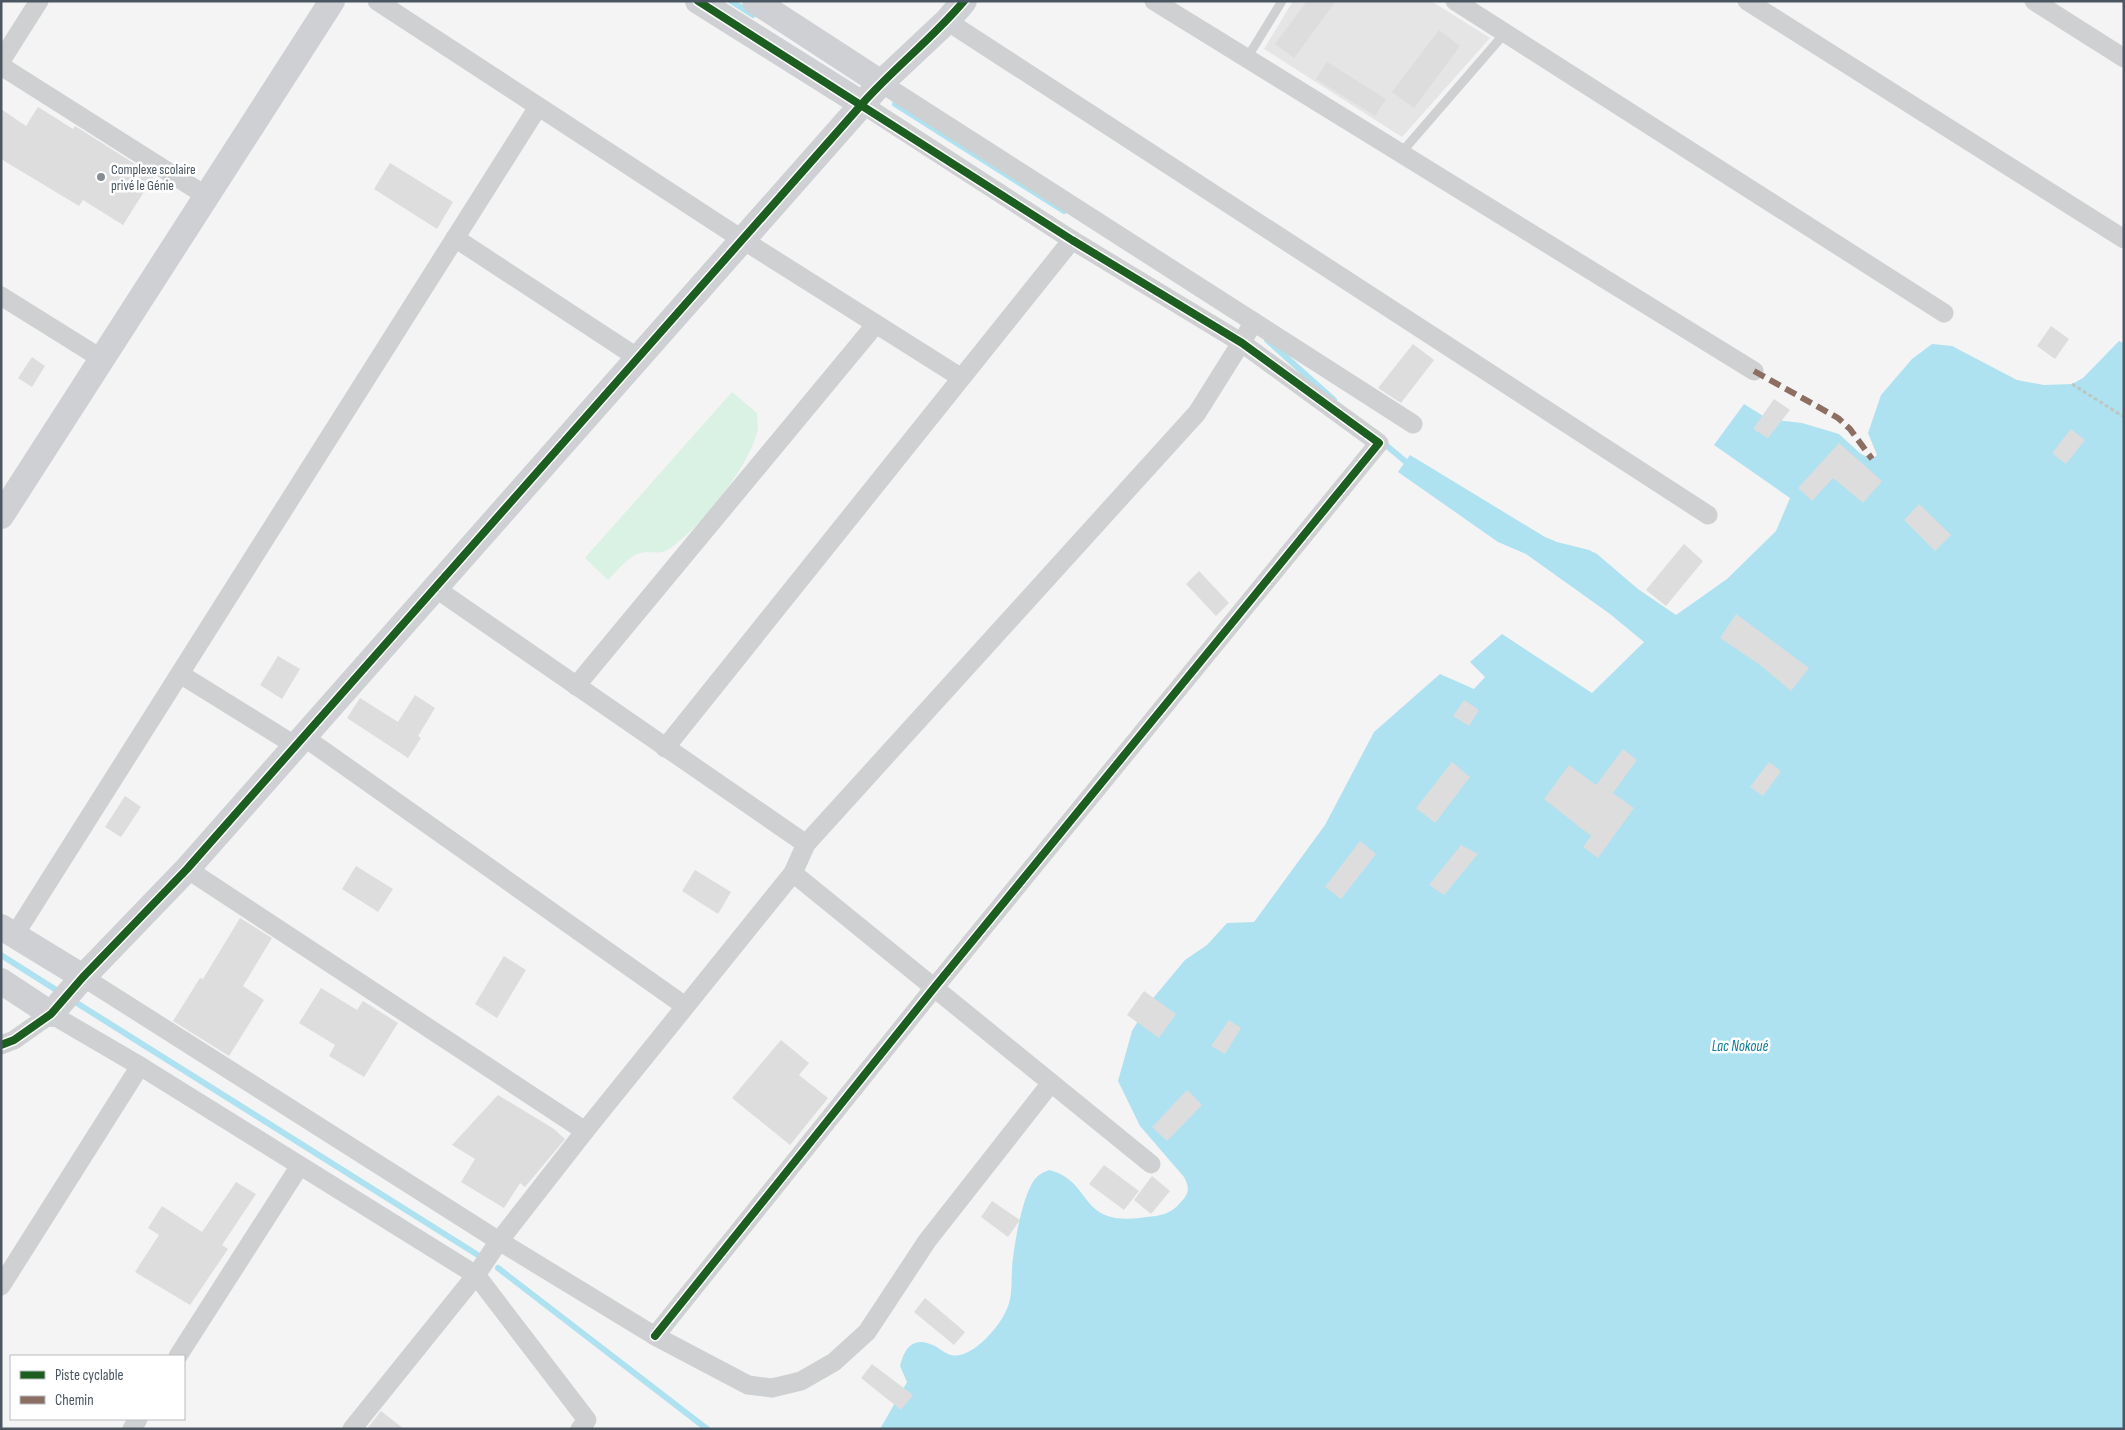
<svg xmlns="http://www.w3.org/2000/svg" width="2125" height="1430" font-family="'Sofia Sans Condensed',sans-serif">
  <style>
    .education { fill: #e6e5e6 }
    .green { fill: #d9f2e3 }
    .water { fill: #aee2f0 }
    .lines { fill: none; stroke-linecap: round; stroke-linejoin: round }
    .stream { stroke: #aee2f0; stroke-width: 6 }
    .building { fill: #ddddde }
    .path { stroke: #bcc7c4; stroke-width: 3; stroke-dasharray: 4 2.5; stroke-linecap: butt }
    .lane { stroke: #ced0d2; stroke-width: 9 }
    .street { stroke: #ced0d2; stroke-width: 19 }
    .secondary { stroke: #ced0d4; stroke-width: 26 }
    .quiet { stroke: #8d6e63; stroke-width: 6; stroke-dasharray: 12 6; stroke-linecap: butt }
    .cycleway-casing { stroke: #fff; stroke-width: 11 }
    .cycleway { stroke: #1b5e20; stroke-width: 8 }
    .poi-dot { fill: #868d94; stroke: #fff; stroke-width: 2 }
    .labels { text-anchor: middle; stroke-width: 5; stroke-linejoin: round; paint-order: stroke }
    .poi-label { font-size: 14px; fill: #4a5661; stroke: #fff; text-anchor: start }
    .water-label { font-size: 15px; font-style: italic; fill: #0c7c9b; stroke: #fff }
  </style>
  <rect width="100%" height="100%" fill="#f4f4f4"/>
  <path class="education" d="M1293,1H1431L1490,38L1402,137L1264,49Z"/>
  <path class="green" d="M732,392L757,413C757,419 759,426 757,432C749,467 699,529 669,549C660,556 649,550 640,553C627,557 617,571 608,580L585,558Z"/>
  <path class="water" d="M2119,341L2124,343V1429H880L907,1382L900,1366C905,1346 914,1336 935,1346C940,1349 946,1354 951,1355C971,1360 998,1328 1005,1313C1013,1299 1011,1284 1012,1269C1013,1249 1023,1191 1036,1178C1039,1174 1045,1172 1049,1170C1083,1178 1082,1208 1108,1216C1119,1220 1135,1219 1146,1217C1160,1216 1171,1214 1180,1203C1189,1194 1190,1188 1184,1177L1140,1126L1118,1081L1132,1031L1149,1003L1185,960L1207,945L1227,923L1254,922L1325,825L1374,732L1440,674L1474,689L1485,677L1470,662L1502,634L1592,693L1644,642L1610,614L1526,554L1498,542L1398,472L1410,455L1545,537L1557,542L1589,550L1597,554L1638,589L1676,615L1727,579L1776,531L1790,498L1714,445L1744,404L1768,419L1802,423L1839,434L1861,454L1872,459L1877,455L1868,433L1881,395L1912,359L1932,344L1952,346L2017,380L2044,385L2072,384L2083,378Z"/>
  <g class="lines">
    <g class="stream">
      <path d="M731,1L753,15"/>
      <path d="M895,104L1064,211"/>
      <path d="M1267,340L1334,400"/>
      <path d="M1381,441L1412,467"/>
      <path d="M1,955L61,993"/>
      <path d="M72,1000L481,1257"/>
      <path d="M498,1268L707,1429"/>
    </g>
  </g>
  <g class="building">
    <path d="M1307,1H1336L1294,58L1275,44Z"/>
    <path d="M1439,30L1460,46L1414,108L1392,92Z"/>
    <path d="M1327,62L1386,99L1375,116L1316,79Z"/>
    <path d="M38,107L73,129L75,126L154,176L123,225L83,200L79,206L1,159V109L26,126Z"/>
    <path d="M390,163L453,202L437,229L374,189Z"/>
    <path d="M2051,326L2069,339L2055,359L2037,346Z"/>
    <path d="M1413,344L1434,360L1401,403L1378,388Z"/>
    <path d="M32,357L45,366L32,387L18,378Z"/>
    <path d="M1774,399L1790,410L1768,438L1753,429Z"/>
    <path d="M2071,429L2085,440L2066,464L2052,453Z"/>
    <path d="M1839,443L1882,481L1863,503L1833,478L1812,501L1798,488Z"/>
    <path d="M1919,504L1951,535L1935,551L1904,520Z"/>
    <path d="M1684,544L1703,561L1666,606L1646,590Z"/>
    <path d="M1199,571L1229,603L1216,616L1186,584Z"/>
    <path d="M1736,614L1809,668L1791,691L1760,665L1720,638Z"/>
    <path d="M278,656L300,669L282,699L260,685Z"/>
    <path d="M415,695L435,708L418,736L421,738L408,758L347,718L360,698L398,722Z"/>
    <path d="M1464,700L1479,710L1469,726L1453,716Z"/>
    <path d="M1623,749L1637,760L1613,793L1634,808L1598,858L1583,847L1591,836L1544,799L1569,765L1596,785Z"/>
    <path d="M1452,762L1470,777L1435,823L1416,808Z"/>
    <path d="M1769,762L1781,771L1763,796L1750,787Z"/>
    <path d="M125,796L141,807L121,837L105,827Z"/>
    <path d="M1360,841L1376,854L1341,899L1325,887Z"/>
    <path d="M1461,845L1478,854L1444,895L1429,885Z"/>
    <path d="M356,866L393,889L378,912L342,889Z"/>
    <path d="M695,870L731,892L718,914L682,891Z"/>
    <path d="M240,918L272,938L243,986L264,1000L229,1056L173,1021L200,978L203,979Z"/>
    <path d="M504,956L526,970L497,1018L475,1004Z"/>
    <path d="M321,988L357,1010L363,1001L398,1023L364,1077L329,1056L335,1045L299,1023Z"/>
    <path d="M1144,991L1176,1014L1159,1038L1127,1015Z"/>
    <path d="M1229,1020L1241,1028L1225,1054L1211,1046Z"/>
    <path d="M781,1040L809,1063L799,1075L828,1098L790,1145L732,1098Z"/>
    <path d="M1187,1090L1202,1105L1167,1141L1152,1127Z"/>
    <path d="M498,1095L554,1129L565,1139L525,1187L520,1183L504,1208L461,1182L475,1159L452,1145Z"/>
    <path d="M1104,1165L1139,1191L1124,1210L1089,1184Z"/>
    <path d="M1152,1176L1170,1191L1151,1214L1134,1200Z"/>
    <path d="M236,1182L256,1194L222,1245L228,1249L190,1305L135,1272L159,1235L148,1228L162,1206L202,1232Z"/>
    <path d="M992,1201L1020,1220L1008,1237L981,1217Z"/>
    <path d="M925,1298L965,1332L954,1345L914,1312Z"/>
    <path d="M872,1364L913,1395L901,1410L861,1378Z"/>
    <path d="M381,1411L404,1429H367Z"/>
  </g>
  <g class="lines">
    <path class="path" d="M2072,384L2124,417"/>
    <g class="lane">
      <path d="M1247,58L1282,1"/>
      <path d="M1401,153L1505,33"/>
    </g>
    <g class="street">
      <path d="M377,1L743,240L960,377"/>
      <path d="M1154,1L1754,371"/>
      <path d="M1455,1L1944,313"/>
      <path d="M1747,1L2124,239"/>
      <path d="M2034,1L2124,58"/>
      <path d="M947,21L1708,515"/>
      <path d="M1,61L39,1"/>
      <path d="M1,66L208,197"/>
      <path d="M881,83L1413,424"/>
      <path d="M455,238L638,358"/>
      <path d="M1,296L102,359"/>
      <path d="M435,588L806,844"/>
      <path d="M180,674L296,746"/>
      <path d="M576,686L876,324"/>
      <path d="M304,737L685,1006"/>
      <path d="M665,748L1072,240"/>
      <path d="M187,869L585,1131"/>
      <path d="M793,873L1151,1164"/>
      <path d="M14,936L538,107"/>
      <path d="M83,977L499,1241L655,1336L748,1385L772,1388L801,1381L834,1362L867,1332L927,1241L1051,1083"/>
      <path d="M1,1045L14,1040L51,1014L140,1066L476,1275L587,1420L580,1429"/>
      <path d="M1,1286L140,1066"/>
      <path d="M655,1336L934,988L1379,443L1242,343L1072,240L862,104"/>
      <path d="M178,1356L299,1167"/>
      <path d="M132,1429L138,1419"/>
      <path d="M352,1429L476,1275L499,1241L585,1131L793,873L806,844L1197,413L1254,322"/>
    </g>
    <g class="secondary">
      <path d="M698,1L862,104"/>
      <path d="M755,1L881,83"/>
      <path d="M1,516L332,1"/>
      <path d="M1,927L83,977"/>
      <path d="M1,981L51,1014L83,977L187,869L881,83L947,21L964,1"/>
    </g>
    <path class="quiet" d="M1754,371L1838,418L1850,429L1872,459"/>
    <defs>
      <g id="cycleway">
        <path d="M1,1045L14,1040L51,1014L83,977L187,869L862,104C894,68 933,38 964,1"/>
        <path d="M655,1336L934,988L1379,443L1242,343L1072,240L698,1"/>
      </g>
    </defs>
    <use href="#cycleway" class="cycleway-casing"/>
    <use href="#cycleway" class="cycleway"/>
  </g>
  <circle class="poi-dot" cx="101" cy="177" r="5"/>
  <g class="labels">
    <g class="poi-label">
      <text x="111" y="174">Complexe scolaire<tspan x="111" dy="16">privé le Génie</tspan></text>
    </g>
    <g class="water-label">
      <text x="1740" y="1051">Lac Nokoué</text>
    </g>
  </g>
  <rect width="2125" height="1430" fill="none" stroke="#4a5661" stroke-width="5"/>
  <rect x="10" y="1355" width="175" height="65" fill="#ffffff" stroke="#b7bbc0"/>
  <rect x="20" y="1371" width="25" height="8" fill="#1b5e20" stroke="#b7bbc0"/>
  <text x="55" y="1380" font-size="15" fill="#4a5661">Piste cyclable</text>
  <rect x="20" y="1396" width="25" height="8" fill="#8d6e63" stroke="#b7bbc0"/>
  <text x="55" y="1405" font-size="15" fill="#4a5661">Chemin</text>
</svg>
